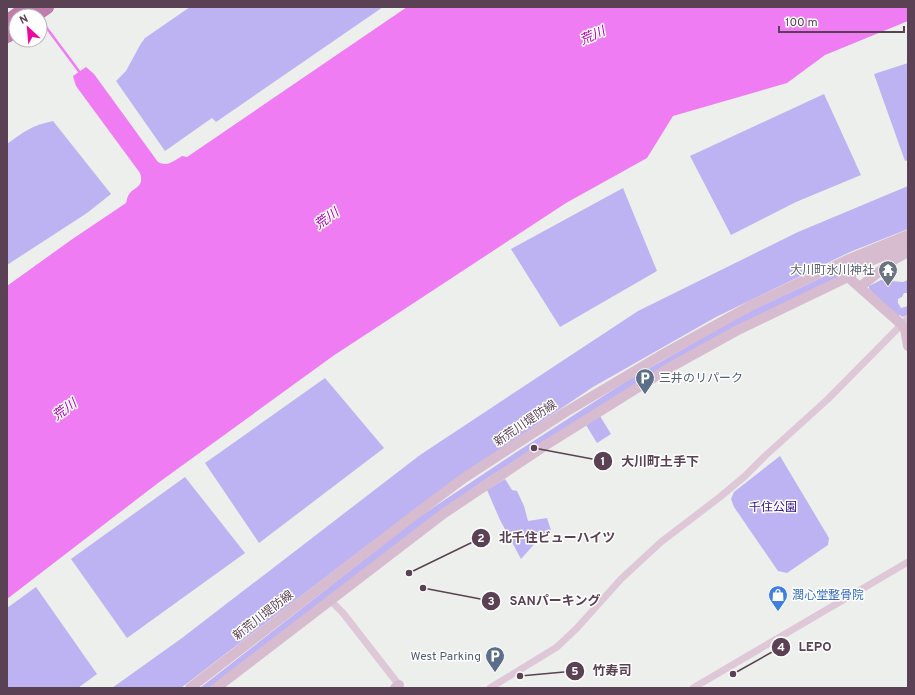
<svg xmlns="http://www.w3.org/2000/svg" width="915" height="695" font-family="Overpass,'Noto Sans JP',sans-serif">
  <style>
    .green { fill: #bdb3f2 }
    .water { fill: #f07cf3 }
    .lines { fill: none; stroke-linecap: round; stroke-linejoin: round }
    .stream { stroke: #f07cf3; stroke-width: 2.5 }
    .highway-casing { stroke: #ab6998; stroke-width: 14 }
    .street { stroke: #dec8d8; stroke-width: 7 }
    .secondary { stroke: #d7bbcf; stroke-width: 10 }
    .highway { stroke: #c07dad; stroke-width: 13 }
    .labels { text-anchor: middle; stroke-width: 3; stroke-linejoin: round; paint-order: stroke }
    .worship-label { font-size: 12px; fill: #5b616d; stroke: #fff; text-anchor: end }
    .service-label { font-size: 12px; fill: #4e5e75; stroke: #fff; text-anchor: start }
    .street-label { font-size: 12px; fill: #5a4254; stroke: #fff }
    .park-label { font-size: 12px; fill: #2c0e80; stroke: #fff }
    .shop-label { font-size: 12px; fill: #366cbe; stroke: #fff; text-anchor: start }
    .water-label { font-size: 13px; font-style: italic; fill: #ab00af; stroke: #fff }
    .leader { fill: none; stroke: #5a4254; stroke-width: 1.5 }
    .callout-dot { fill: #5a4254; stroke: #fff; stroke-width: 1.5 }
    .mark-label { font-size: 12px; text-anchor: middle; font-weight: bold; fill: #fff }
    .callout-label { font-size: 13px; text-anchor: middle; font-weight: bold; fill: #5a4254; stroke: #fff; stroke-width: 3; stroke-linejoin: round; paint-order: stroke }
  </style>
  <rect width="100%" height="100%" fill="#ecefeb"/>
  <g class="green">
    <path d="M190,7H383L216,122L212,118L165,151L116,81L126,71L140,45L145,38Z"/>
    <path d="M908,63V160L905,161L874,74Z"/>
    <path d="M824,94L861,175L796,202L731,235L690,156Z"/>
    <path d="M53,121L111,194L87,213L7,265V144C23,132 33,125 53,121Z"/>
    <path d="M908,186V229L850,252L716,317L593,387L478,464L365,547L181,688H112L182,638L420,455L638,311L798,232Z"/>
    <path d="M623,188L657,271L560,327L511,249Z"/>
    <path d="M908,240L853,270L813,289L492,475L463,495L209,688H200L416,519L515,453L625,382L746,313L853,263Z"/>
    <path d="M881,280L903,282L908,280V293H904L902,297L898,299V303L901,308L908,306V315L902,317L900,315L898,316L869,289V286Z"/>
    <path d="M325,378L384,448L259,543L205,463Z"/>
    <path d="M600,416L611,434L597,443L586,425Z"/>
    <path d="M780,456L829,538L828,545L787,573L778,571L734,507L731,499L734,492Z"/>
    <path d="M185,477L245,553L127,638L71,559Z"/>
    <path d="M505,479L512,490L517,491L524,506L528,521L547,518L551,530L538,540L521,559L500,520L487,490Z"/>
    <path d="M36,587L97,674L78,688H7V608Z"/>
  </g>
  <path class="water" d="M407,7H908V21L825,55L787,83L673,116L647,158L566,203L333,356L158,483L7,599V286L71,240L126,203C127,200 127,198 128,196C133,186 145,189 140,173L76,86L73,76L86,67L94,74L158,162C167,167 174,161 182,156L187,157Z"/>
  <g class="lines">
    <path class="stream" d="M43,23L81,74"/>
    <defs>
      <g id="highway">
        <path d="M34,16L47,7"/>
        <path d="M7,22L27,7"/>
        <path d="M7,36L16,29"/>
      </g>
    </defs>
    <use href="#highway" class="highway-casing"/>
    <g class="street">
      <path d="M330,600L343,613L399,685"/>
      <path d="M490,688L557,647L577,628L621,579L661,542L720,497L745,476L765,456L828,399L908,318"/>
      <path d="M693,688L908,562"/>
    </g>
    <g class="secondary">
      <path d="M848,277L901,324L905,329L908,346"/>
      <path d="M860,287L895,259L908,252"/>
      <path d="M190,688L417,513L464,478L564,413L660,356L754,304L847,260L908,235"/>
      <path d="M216,688L443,514L546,445L669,368L736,331L848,277L864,264L908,245"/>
      <path d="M395,688L399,685"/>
    </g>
    <use href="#highway" class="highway"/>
  </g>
  <defs>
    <symbol id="temple-pin" viewBox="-11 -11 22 30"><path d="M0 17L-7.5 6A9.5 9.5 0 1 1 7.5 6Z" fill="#6b7280" stroke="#fff"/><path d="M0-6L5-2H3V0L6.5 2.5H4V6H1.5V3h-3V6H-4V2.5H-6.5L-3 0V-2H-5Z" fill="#fff"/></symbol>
    <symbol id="parking-pin" viewBox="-11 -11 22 30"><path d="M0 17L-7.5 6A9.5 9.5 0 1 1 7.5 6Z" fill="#5c6f8a" stroke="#fff"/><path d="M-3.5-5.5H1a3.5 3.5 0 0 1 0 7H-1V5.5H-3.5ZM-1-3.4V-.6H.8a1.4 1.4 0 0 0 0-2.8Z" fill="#fff"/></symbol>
    <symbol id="shop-pin" viewBox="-11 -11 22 30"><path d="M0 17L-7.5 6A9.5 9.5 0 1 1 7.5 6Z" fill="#3f7fe0" stroke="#fff"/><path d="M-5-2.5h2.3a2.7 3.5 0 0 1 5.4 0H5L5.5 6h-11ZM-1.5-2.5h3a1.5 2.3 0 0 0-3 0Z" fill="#fff"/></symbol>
  </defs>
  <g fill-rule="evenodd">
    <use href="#temple-pin" x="877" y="259" width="22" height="30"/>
    <use href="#parking-pin" x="634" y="367" width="22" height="30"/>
    <use href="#shop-pin" x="767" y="584" width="22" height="30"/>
    <use href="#parking-pin" x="484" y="645" width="22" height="30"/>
  </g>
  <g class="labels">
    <g class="worship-label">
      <text x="874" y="274">大川町氷川神社</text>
    </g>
    <g class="service-label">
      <text x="659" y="382">三井のリパーク</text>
      <text x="481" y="660" text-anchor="end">West Parking</text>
    </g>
    <g class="street-label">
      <text transform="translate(525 423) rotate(-34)" y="4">新荒川堤防線</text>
      <text transform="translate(263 615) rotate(-38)" y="4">新荒川堤防線</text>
    </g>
    <g class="park-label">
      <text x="773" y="511">千住公園</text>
    </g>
    <g class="shop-label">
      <text x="792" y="599">潤心堂整骨院</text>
    </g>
    <g class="water-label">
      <text transform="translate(592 35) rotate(-24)" y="5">荒川</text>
      <text transform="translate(326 218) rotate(-36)" y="5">荒川</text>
      <text transform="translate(64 409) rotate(-36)" y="5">荒川</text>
    </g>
  </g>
  <path class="leader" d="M534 448L603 461M409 573L481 538M423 588L491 601M733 674L781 647M520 676L575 671"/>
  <g class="callout-dot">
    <circle cx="534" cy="448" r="4"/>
    <circle cx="409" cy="573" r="4"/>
    <circle cx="423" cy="588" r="4"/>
    <circle cx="733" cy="674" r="4"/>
    <circle cx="520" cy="676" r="4"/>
    <circle cx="603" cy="461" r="10"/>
    <circle cx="481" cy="538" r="10"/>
    <circle cx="491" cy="601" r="10"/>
    <circle cx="781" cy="647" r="10"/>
    <circle cx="575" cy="671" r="10"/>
  </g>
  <g class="mark-label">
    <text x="603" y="465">1</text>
    <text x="481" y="542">2</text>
    <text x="491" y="605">3</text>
    <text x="781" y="651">4</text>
    <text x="575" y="675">5</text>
  </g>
  <g class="callout-label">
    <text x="660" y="466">大川町土手下</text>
    <text x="557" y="542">北千住ビューハイツ</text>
    <text x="555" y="605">SANパーキング</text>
    <text x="815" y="651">LEPO</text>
    <text x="612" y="675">竹寿司</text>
  </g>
  <rect width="915" height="695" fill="none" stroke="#5a4254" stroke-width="16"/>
  <g transform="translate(28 28) rotate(334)"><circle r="19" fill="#ffffff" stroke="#bdb3bb"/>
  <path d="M0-3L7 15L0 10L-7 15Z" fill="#ea09a0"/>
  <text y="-6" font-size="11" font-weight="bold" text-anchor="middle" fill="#5a4254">N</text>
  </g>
  <path d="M779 26v6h125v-6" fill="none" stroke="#5a4254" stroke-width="2"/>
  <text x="785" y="26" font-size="12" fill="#5a4254" stroke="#ffffff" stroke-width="3" paint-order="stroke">100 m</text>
</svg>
